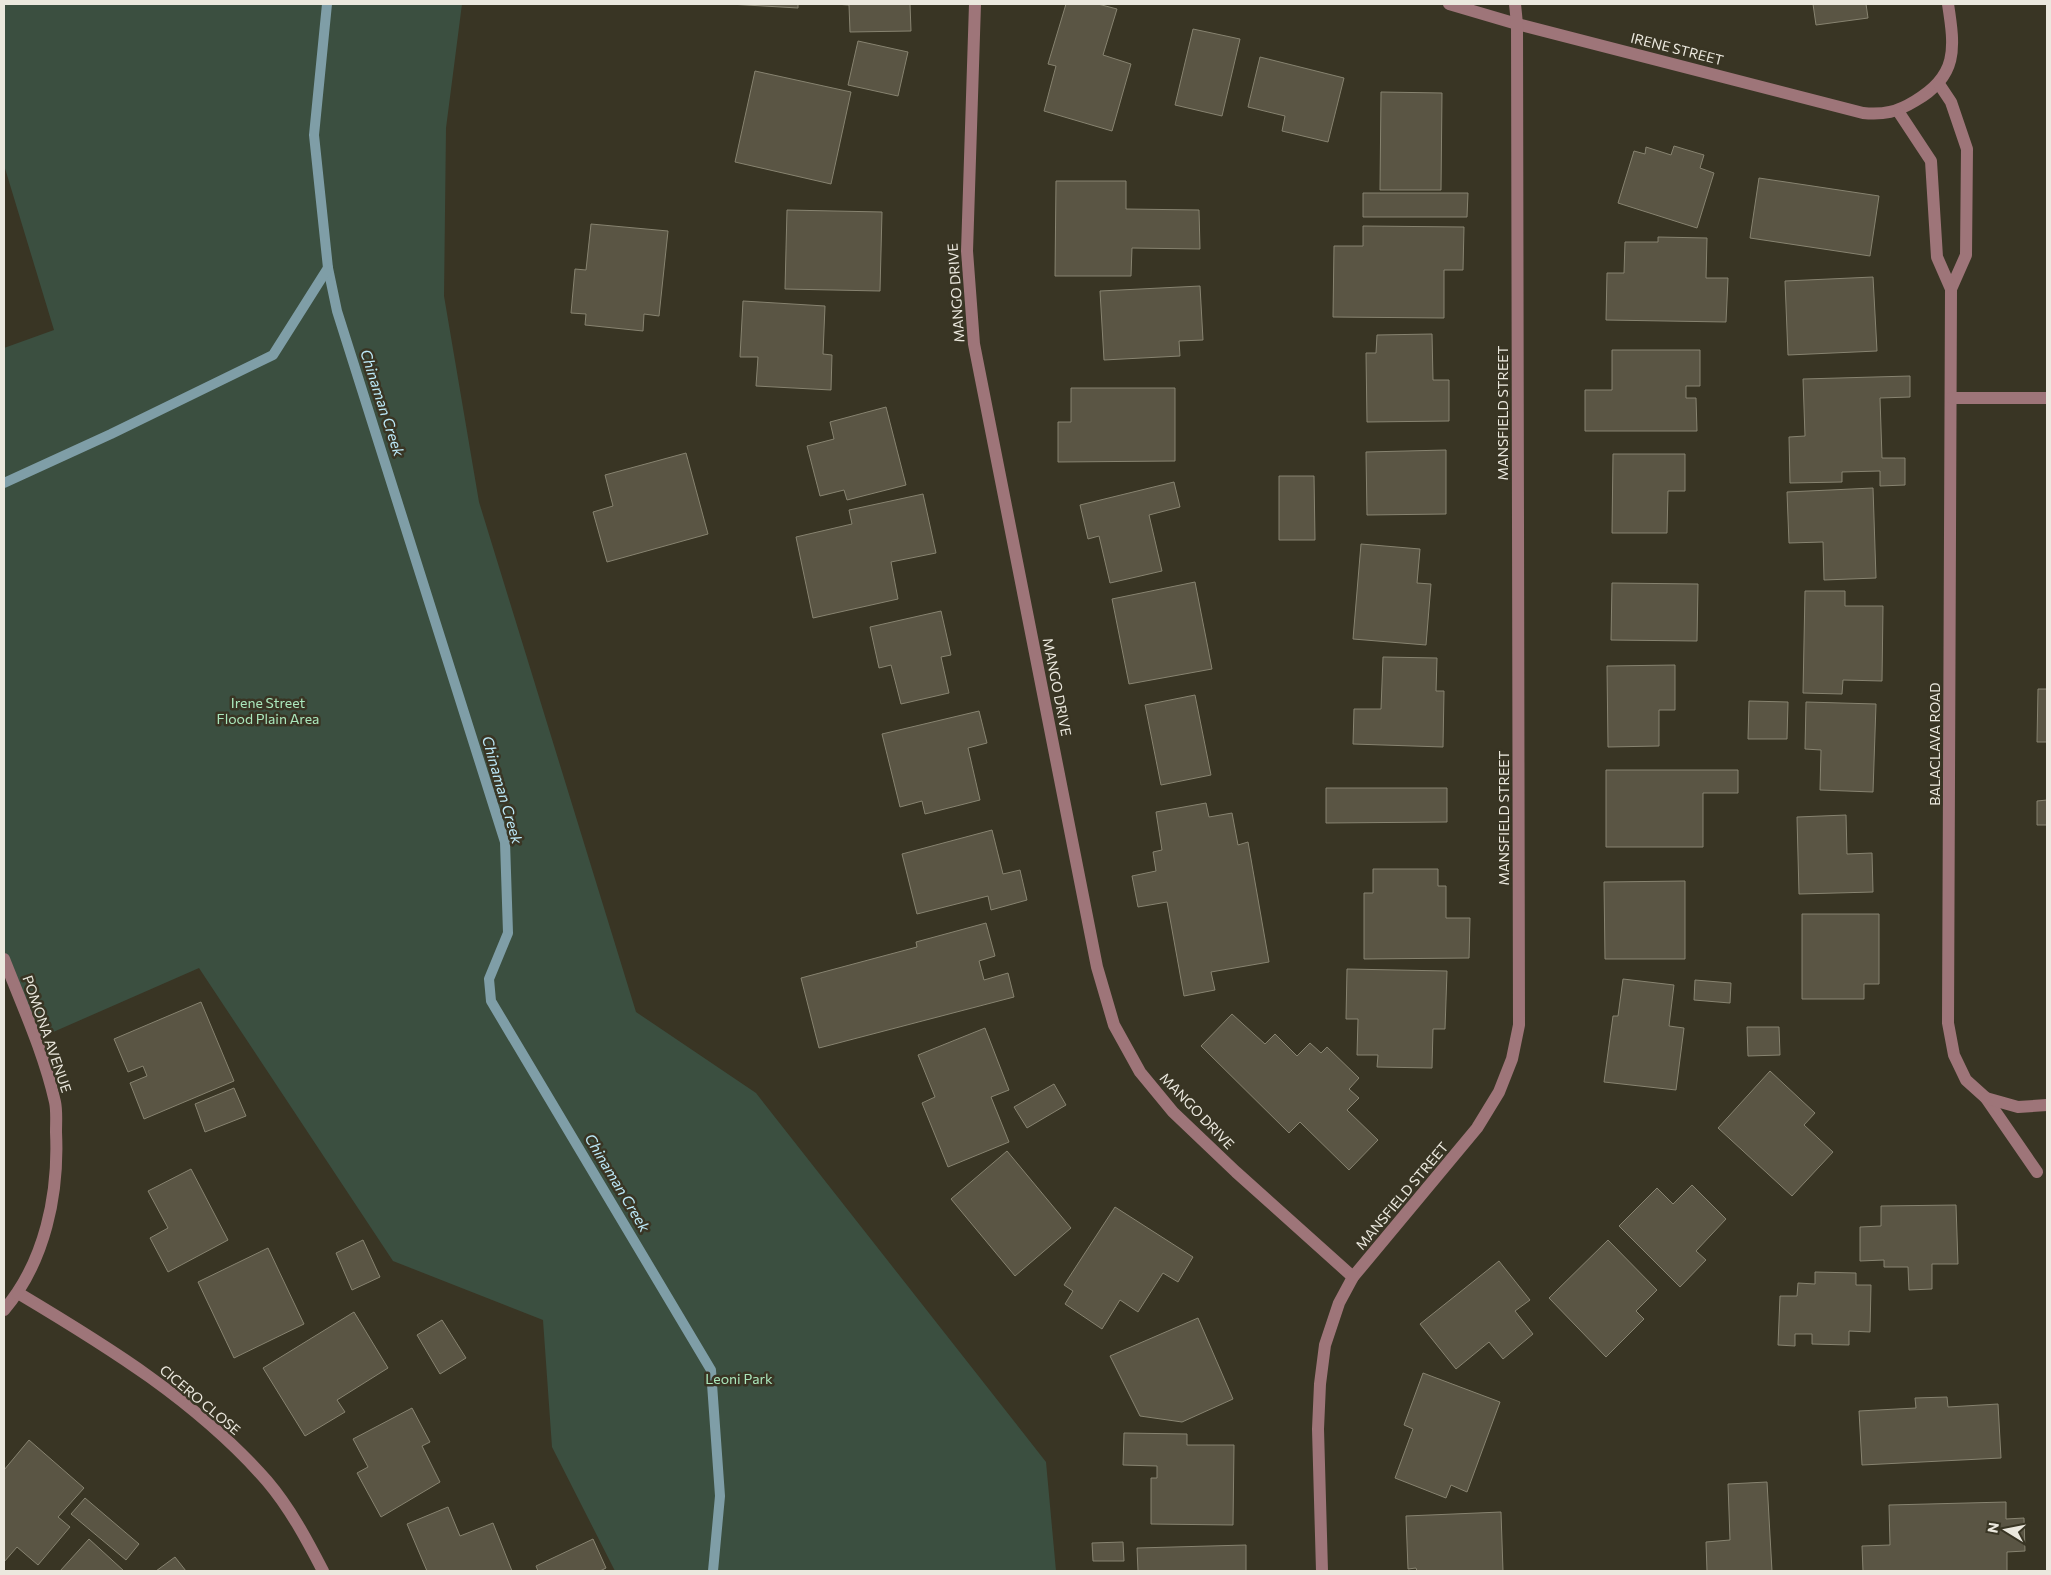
<svg xmlns="http://www.w3.org/2000/svg" width="2051" height="1575" font-family="Commissioner,sans-serif">
  <style>
    .green { fill: #3b4f40 }
    .lines { fill: none; stroke-linecap: round; stroke-linejoin: round }
    .stream { stroke: #7f9ea7; stroke-width: 10 }
    .building { fill: #5a5544; stroke: #878370 }
    .minor { stroke: #9e7579; stroke-width: 12 }
    .labels { text-anchor: middle; stroke-width: 5; stroke-linejoin: round; paint-order: stroke }
    .street-label { font-size: 14px; fill: #ebe8de; stroke: #393524 }
    .park-label { font-size: 14px; fill: #abe7bc; stroke: #393524 }
    .water-label { font-size: 15px; font-style: italic; fill: #bdeafa; stroke: #393524 }
  </style>
  <rect width="100%" height="100%" fill="#393524"/>
  <path class="green" d="M4,4H462L446,128L444,296L479,502L636,1012L756,1093L1046,1462L1056,1571H615L552,1447L543,1320L393,1261L199,968L35,1040L4,960V348L54,330L4,165Z"/>
  <g class="lines">
    <g class="stream">
      <path d="M327,4L314,135L328,268L337,311L505,842L508,933L489,979L491,1001L711,1370L720,1496L713,1571"/>
      <path d="M4,483L111,434L273,355L328,268"/>
    </g>
  </g>
  <g class="building">
    <path d="M729,4H798V8Z"/>
    <path d="M835,4H910L911,31L850,32L849,5Z"/>
    <path d="M1066,4H1098L1117,9L1103,55L1131,64L1112,131L1044,111L1056,66L1048,64Z"/>
    <path d="M1813,4H1866L1868,18L1816,25Z"/>
    <path d="M1193,29L1240,39L1222,116L1175,105Z"/>
    <path d="M858,41L908,52L898,96L848,85Z"/>
    <path d="M1260,57L1344,78L1328,142L1282,131L1285,116L1248,107Z"/>
    <path d="M755,71L851,92L831,184L735,162Z"/>
    <path d="M1381,92L1442,93L1441,190H1380Z"/>
    <path d="M1674,146L1704,155L1700,168L1714,173L1697,228L1618,203L1634,151L1645,154L1646,147L1671,155Z"/>
    <path d="M1759,178L1879,196L1870,256L1750,238Z"/>
    <path d="M1056,181H1126V209L1199,210L1200,249L1132,248L1131,276H1055Z"/>
    <path d="M1363,193H1468L1467,217H1363Z"/>
    <path d="M787,210L882,212L880,291L785,289Z"/>
    <path d="M591,224L668,231L659,316L644,314L643,331L585,325L586,314L571,313L575,269L586,270Z"/>
    <path d="M1363,226L1464,227L1463,270H1444V318L1333,317L1334,246H1363Z"/>
    <path d="M1658,237L1707,238L1706,278H1728L1726,322L1606,320L1607,273H1624L1625,242H1658Z"/>
    <path d="M1873,277L1877,351L1788,355L1785,281Z"/>
    <path d="M1200,286L1203,340L1179,341L1180,356L1104,360L1100,291Z"/>
    <path d="M743,301L825,306L823,354L832,355L831,390L756,386L758,357H740Z"/>
    <path d="M1432,334L1433,380H1449V421L1367,422L1366,353H1376L1377,335Z"/>
    <path d="M1612,350H1700V386H1686V398H1696L1697,431H1585V390H1612Z"/>
    <path d="M1910,376V397L1880,398L1882,458H1905V485L1880,486V471L1842,472V482L1790,483L1789,437L1805,436L1803,379Z"/>
    <path d="M1071,388H1175V461L1058,462V422H1071Z"/>
    <path d="M886,407L906,485L847,500L844,490L820,496L807,446L834,439L830,422Z"/>
    <path d="M1446,450V514L1367,515L1366,452Z"/>
    <path d="M686,453L708,534L607,562L593,512L613,506L605,475Z"/>
    <path d="M1613,454H1685V491H1668L1667,533H1612Z"/>
    <path d="M1279,476H1314L1315,540H1279Z"/>
    <path d="M1174,482L1180,507L1149,515L1162,571L1110,583L1099,536L1088,539L1080,505Z"/>
    <path d="M1873,488L1876,578L1824,580L1823,542L1789,543L1787,492Z"/>
    <path d="M923,494L936,553L891,562L898,599L813,618L796,537L852,524L849,510Z"/>
    <path d="M1361,544L1420,549L1417,583L1431,584L1426,645L1353,639Z"/>
    <path d="M1195,582L1212,669L1129,684L1112,599Z"/>
    <path d="M1612,583L1698,584L1697,641L1611,640Z"/>
    <path d="M1805,591H1845V606H1883L1882,681L1843,680L1842,694L1803,693Z"/>
    <path d="M941,611L951,655L941,657L949,693L901,704L891,665L879,668L870,627Z"/>
    <path d="M1383,657L1437,658L1436,691H1444L1443,747L1353,744L1354,709H1381Z"/>
    <path d="M1675,665V710H1659V746L1608,747L1607,666Z"/>
    <path d="M2038,689H2047V742H2037Z"/>
    <path d="M1195,695L1211,775L1161,785L1145,705Z"/>
    <path d="M1749,701L1788,702L1787,739H1748Z"/>
    <path d="M1806,702L1876,704L1873,792L1820,790L1821,750L1805,749Z"/>
    <path d="M979,711L987,743L968,748L980,800L925,814L922,801L900,807L882,734Z"/>
    <path d="M1606,770H1738V793H1703V847H1606Z"/>
    <path d="M1326,788H1447V822L1326,823Z"/>
    <path d="M2047,800V825H2037V801Z"/>
    <path d="M1206,803L1209,817L1232,813L1238,845L1248,842L1269,962L1211,972L1215,990L1184,996L1167,902L1138,907L1132,876L1156,871L1153,852L1162,850L1156,812Z"/>
    <path d="M1846,815L1847,854L1872,853L1873,892L1799,894L1797,817Z"/>
    <path d="M992,830L1003,874L1020,870L1027,900L991,910L988,896L917,914L902,854Z"/>
    <path d="M1373,869H1438V886H1446V918H1470L1469,958L1364,959V893H1373Z"/>
    <path d="M1685,881V959H1605L1604,882Z"/>
    <path d="M1802,914H1879V984H1864V999H1802Z"/>
    <path d="M986,923L995,956L979,961L984,980L1008,973L1014,997L819,1048L801,978L917,947L916,942Z"/>
    <path d="M1347,969L1447,971L1445,1029H1433L1432,1068L1377,1067L1378,1055H1357L1358,1019H1346Z"/>
    <path d="M1623,979L1674,985L1669,1026L1684,1028L1676,1090L1604,1082L1613,1016H1618Z"/>
    <path d="M1695,980L1731,983L1730,1003L1694,1000Z"/>
    <path d="M201,1002L234,1081L144,1119L130,1083L147,1076L143,1066L128,1072L114,1039Z"/>
    <path d="M1232,1014L1265,1044L1275,1034L1297,1056L1310,1043L1321,1053L1327,1047L1359,1078L1349,1089L1359,1098L1347,1110L1378,1140L1349,1170L1300,1122L1289,1133L1201,1046Z"/>
    <path d="M1747,1027H1779L1780,1055L1748,1056Z"/>
    <path d="M985,1028L1009,1090L991,1097L1009,1142L948,1167L922,1103L935,1097L918,1055Z"/>
    <path d="M1770,1071L1815,1113L1804,1125L1833,1152L1792,1196L1718,1128Z"/>
    <path d="M1054,1084L1066,1105L1027,1128L1014,1107Z"/>
    <path d="M234,1088L246,1116L205,1132L195,1104Z"/>
    <path d="M1007,1151L1071,1228L1015,1276L951,1199Z"/>
    <path d="M191,1169L228,1240L168,1272L150,1238L168,1228L148,1191Z"/>
    <path d="M1692,1185L1726,1219L1696,1251L1706,1260L1680,1287L1619,1226L1657,1188L1673,1204Z"/>
    <path d="M1956,1205L1958,1264H1932V1289L1909,1290L1908,1267H1884V1260L1860,1261V1227L1881,1226V1206Z"/>
    <path d="M1115,1207L1193,1257L1178,1282L1163,1273L1138,1312L1120,1300L1102,1329L1065,1304L1073,1291L1064,1285Z"/>
    <path d="M363,1240L380,1277L352,1290L336,1253Z"/>
    <path d="M1608,1240L1657,1290L1636,1311L1644,1319L1606,1357L1549,1298Z"/>
    <path d="M268,1248L304,1324L234,1358L198,1282Z"/>
    <path d="M1499,1261L1530,1300L1515,1311L1533,1334L1503,1359L1489,1342L1456,1369L1420,1324Z"/>
    <path d="M1815,1272L1856,1273V1285H1871L1870,1332L1849,1331V1345L1812,1344V1334H1795V1346L1778,1345L1780,1296H1797L1798,1283L1815,1284Z"/>
    <path d="M354,1312L388,1368L337,1400L345,1412L305,1436L263,1368Z"/>
    <path d="M1198,1318L1233,1399L1182,1422L1140,1416L1110,1356Z"/>
    <path d="M442,1320L466,1358L440,1374L417,1335Z"/>
    <path d="M1423,1373L1500,1402L1467,1492L1451,1485L1446,1498L1395,1478L1413,1429L1404,1425Z"/>
    <path d="M1947,1397L1948,1407L1998,1404L2001,1458L1862,1465L1859,1411L1916,1408L1915,1398Z"/>
    <path d="M412,1408L430,1442L422,1446L440,1482L381,1517L357,1473L368,1467L353,1439Z"/>
    <path d="M1124,1433L1187,1434V1445H1234L1233,1525L1151,1524V1478H1157V1466L1123,1465Z"/>
    <path d="M29,1440L84,1488L58,1517L70,1527L38,1565L17,1547L4,1562V1470Z"/>
    <path d="M1767,1482L1772,1571H1707L1706,1542L1730,1540L1728,1484Z"/>
    <path d="M85,1498L139,1544L126,1560L71,1514Z"/>
    <path d="M2006,1502V1519L2024,1518L2025,1551L2007,1552V1571H1863L1862,1546L1890,1545L1889,1505Z"/>
    <path d="M448,1507L460,1536L493,1523L512,1571H427L407,1524Z"/>
    <path d="M1501,1512L1503,1571H1417L1416,1568L1408,1569L1406,1516Z"/>
    <path d="M89,1539L124,1571H60Z"/>
    <path d="M593,1539L606,1568L600,1571H538L536,1566Z"/>
    <path d="M1123,1542L1124,1561H1093L1092,1543Z"/>
    <path d="M1246,1545V1571H1138L1137,1548Z"/>
    <path d="M175,1557L186,1571H156Z"/>
  </g>
  <g class="lines">
    <g class="minor">
      <path d="M975,4L967,251L974,344L1097,967L1114,1025L1140,1072L1173,1112L1236,1172L1353,1277"/>
      <path d="M1449,4L1517,24L1863,113C1884,115 1897,112 1915,101C1958,76 1955,49 1948,4"/>
      <path d="M1939,84L1951,102L1967,149L1966,255L1951,289"/>
      <path d="M1898,111L1931,161L1937,257L1951,289L1948,1023L1954,1055L1966,1080L1986,1098L2037,1172"/>
      <path d="M1952,398H2047"/>
      <path d="M4,959C22,1005 44,1053 55,1102C57,1111 56,1122 56,1132C59,1194 45,1262 4,1310"/>
      <path d="M1986,1098L2018,1107L2047,1105"/>
      <path d="M18,1293C107,1346 198,1402 267,1481C290,1508 307,1540 323,1571"/>
      <path d="M1322,1571L1318,1429L1320,1384L1325,1345L1339,1303L1353,1277L1477,1128L1499,1092L1512,1059L1519,1025L1517,24L1515,4"/>
    </g>
  </g>
  <g class="labels">
    <g class="street-label">
      <text transform="translate(1677 49) rotate(14)" y="5">IRENE STREET</text>
      <text transform="translate(956 293) rotate(-94)" y="5">MANGO DRIVE</text>
      <text transform="translate(1503 413) rotate(-90)" y="5">MANSFIELD STREET</text>
      <text transform="translate(1057 687) rotate(79)" y="5">MANGO DRIVE</text>
      <text transform="translate(1935 744) rotate(-90)" y="5">BALACLAVA ROAD</text>
      <text transform="translate(1504 818) rotate(-90)" y="5">MANSFIELD STREET</text>
      <text transform="translate(47 1034) rotate(71)" y="5">POMONA AVENUE</text>
      <text transform="translate(1197 1111) rotate(46)" y="5">MANGO DRIVE</text>
      <text transform="translate(1402 1196) rotate(-50)" y="5">MANSFIELD STREET</text>
      <text transform="translate(200 1400) rotate(40)" y="5">CICERO CLOSE</text>
    </g>
    <g class="park-label">
      <text x="268" y="708">Irene Street<tspan x="268" dy="16">Flood Plain Area</tspan></text>
      <text x="739" y="1384">Leoni Park</text>
    </g>
    <g class="water-label">
      <text transform="translate(382 403) rotate(72)" y="5">Chinaman Creek</text>
      <text transform="translate(502 790) rotate(74)" y="5">Chinaman Creek</text>
      <text transform="translate(617 1183) rotate(59)" y="5">Chinaman Creek</text>
    </g>
  </g>
  <rect width="2051" height="1575" fill="none" stroke="#ebe8de" stroke-width="10"/>
  <g transform="translate(2006 1530) rotate(280)" stroke="#393524" stroke-width="4" paint-order="stroke">
  <path d="M0-4L9 19L0 12L-9 19Z" fill="#ebe8de"/>
  <text y="-8" font-size="14" font-weight="bold" text-anchor="middle" fill="#ebe8de">N</text>
  </g>
</svg>
